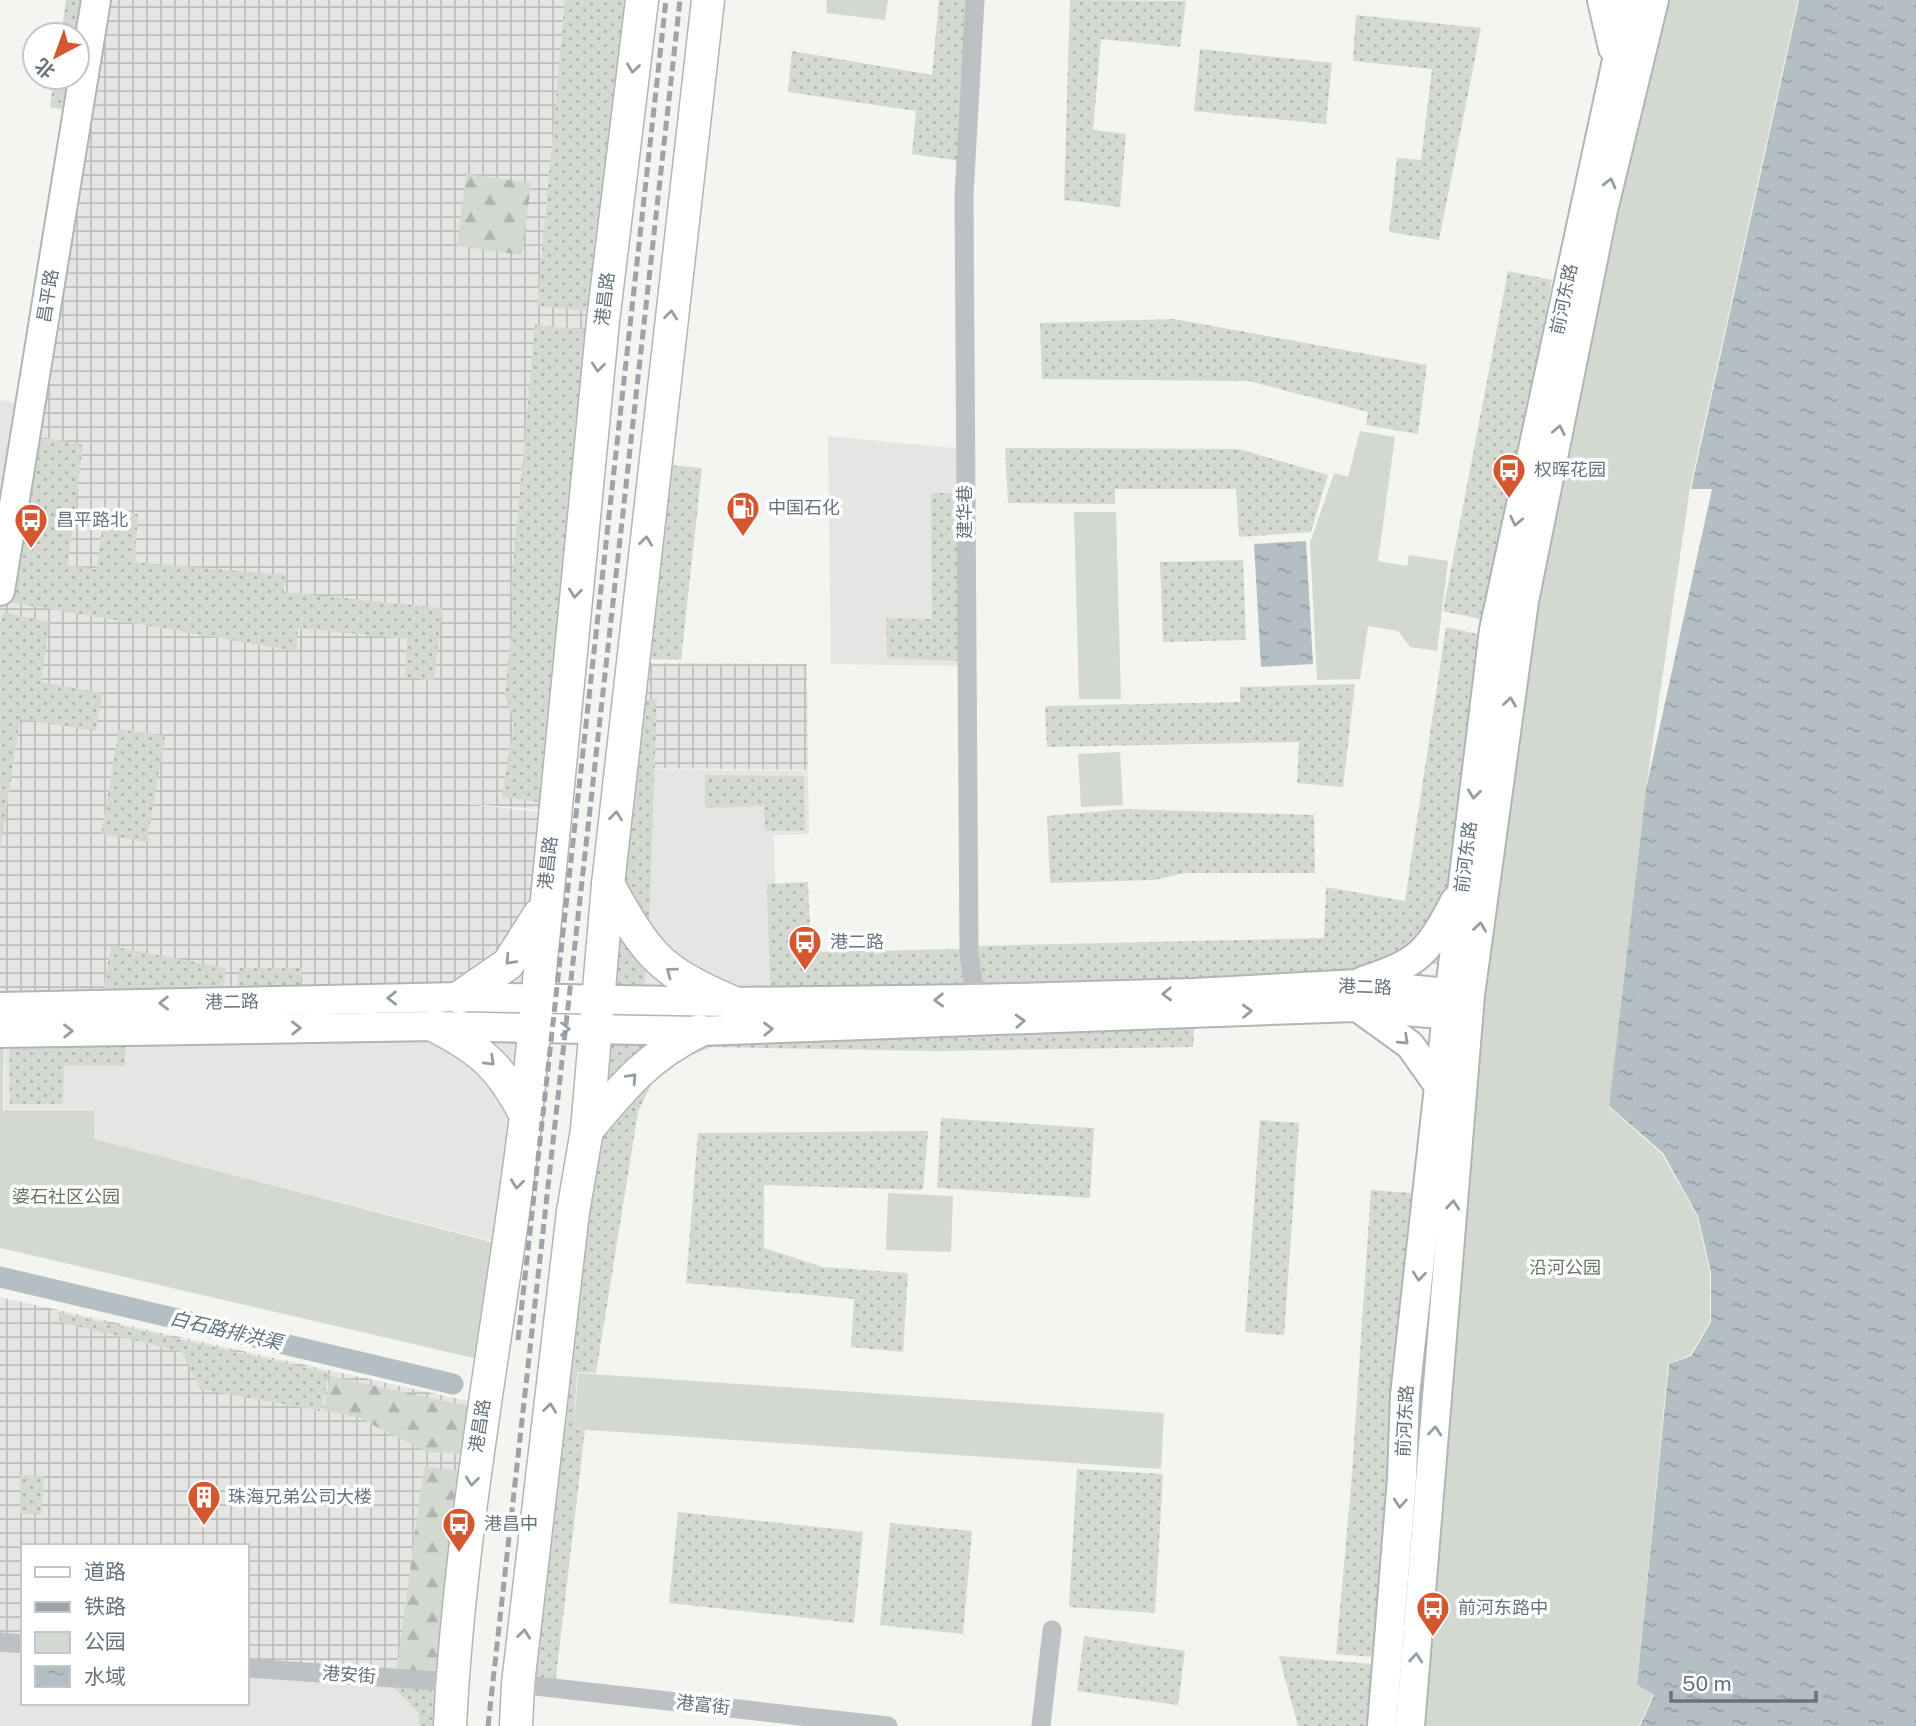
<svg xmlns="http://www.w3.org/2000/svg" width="1916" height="1726" font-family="'Public Sans','Noto Sans SC',sans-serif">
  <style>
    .built { fill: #e5e6e4 }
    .industrial { fill: url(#industrial-grid) }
    .grass { fill: url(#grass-dots) }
    .forest { fill: url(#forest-firs) }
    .park { fill: #d3d9d0 }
    .water { fill: url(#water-ripples) }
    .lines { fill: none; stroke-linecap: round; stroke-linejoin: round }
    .canal { stroke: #b4bfc3; stroke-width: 21 }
    .secondary-casing { stroke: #b0b5b8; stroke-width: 32 }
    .primary-casing { stroke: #b1b5b8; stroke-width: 35 }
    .street { stroke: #bdc1c4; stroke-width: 19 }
    .secondary { stroke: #fff; stroke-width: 28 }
    .primary { stroke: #fff; stroke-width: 32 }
    .rail { stroke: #9da3a8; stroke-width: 5; stroke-dasharray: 10 5; stroke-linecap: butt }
    .oneway { stroke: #939ea5 }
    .labels { text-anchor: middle; stroke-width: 7; stroke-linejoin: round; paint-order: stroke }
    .street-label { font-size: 18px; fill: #65747f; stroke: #fff }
    .poi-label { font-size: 18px; fill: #65747f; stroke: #fff; text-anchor: start }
    .park-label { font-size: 18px; fill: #677764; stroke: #fff }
    .water-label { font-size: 19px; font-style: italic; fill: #61757d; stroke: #fff }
  </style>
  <defs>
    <pattern id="industrial-grid" width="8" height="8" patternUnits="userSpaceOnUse" patternTransform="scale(1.75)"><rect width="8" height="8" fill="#e5e6e4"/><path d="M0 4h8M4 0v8" fill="none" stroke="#bdbfbe"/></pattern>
    <pattern id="grass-dots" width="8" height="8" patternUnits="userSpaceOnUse" patternTransform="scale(1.75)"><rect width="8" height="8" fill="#d3d9d0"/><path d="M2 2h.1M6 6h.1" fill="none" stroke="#afb5ae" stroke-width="1.8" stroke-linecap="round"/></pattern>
    <pattern id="forest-firs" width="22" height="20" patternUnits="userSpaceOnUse" patternTransform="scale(1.75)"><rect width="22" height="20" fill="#d3d9d0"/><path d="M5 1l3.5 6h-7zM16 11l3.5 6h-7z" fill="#afb5ae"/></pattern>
    <pattern id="water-ripples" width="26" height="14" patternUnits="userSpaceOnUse" patternTransform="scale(1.75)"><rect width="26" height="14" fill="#b4bfc3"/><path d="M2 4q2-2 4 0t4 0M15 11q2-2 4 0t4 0" fill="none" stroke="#96a0a4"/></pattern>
  </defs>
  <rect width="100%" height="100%" fill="#f4f4f0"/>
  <g class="built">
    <path d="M0,400L30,405L0,584Z"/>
    <path d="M828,436L963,449V666L831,664Z"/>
    <path d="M623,769L808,771L809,834L774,835L779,1017L601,1015Z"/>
    <path d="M519,1017L496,1242L96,1139L94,1109H4L5,1026Z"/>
    <path d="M0,1643L23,1645V1703H247V1669L450,1683L448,1726H0Z"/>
  </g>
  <g class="industrial">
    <path d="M98,0H643L543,810L450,802L543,812L519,1014L0,1023V599Z"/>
    <path d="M634,663L807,664L808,770L622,768Z"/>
    <path d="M0,1297L477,1403L450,1680L247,1667V1546H23V1644L0,1641Z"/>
  </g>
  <g class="grass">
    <path d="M66,0H92L75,112L50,107L54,77H77V35H61Z"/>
    <path d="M565,0H633L596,312L537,306Z"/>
    <path d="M939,0H971L962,161L912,154L916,111L788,92L792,51L932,75Z"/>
    <path d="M1070,0L1186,1L1180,47L1101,39L1093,130L1126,134L1120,207L1064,200Z"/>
    <path d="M1356,15L1481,28L1439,240L1389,232L1397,158L1421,160L1432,69L1353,61Z"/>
    <path d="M1200,49L1332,63L1326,124L1194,111Z"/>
    <path d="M1508,271L1552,280L1489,621L1443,611Z"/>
    <path d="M1174,319L1427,365L1418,434L1366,425L1368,412L1249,381L1042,379L1040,323Z"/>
    <path d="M535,325L594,330L538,802L502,797L514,723L505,694L513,613L511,588Z"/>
    <path d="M32,435L83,445L68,565L96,569L105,510L138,514L135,562L285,575L284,592L442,608L434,681L405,677L407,639L298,628L296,651L3,601Z"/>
    <path d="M1005,448L1239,449L1328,475L1311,532L1239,537L1236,489H1115V504L1008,503Z"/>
    <path d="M659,464L702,468L681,660L638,659Z"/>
    <path d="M931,493H959L958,661L887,658L886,618L932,619Z"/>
    <path d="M1243,560L1246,640L1163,642L1160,562Z"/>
    <path d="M3,612L49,622L41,682L102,693L96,731L20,719L0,850V627Z"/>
    <path d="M1446,627L1486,636L1447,965L1423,963L1420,1005L982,1014L977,946L1324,938L1326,887L1405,901Z"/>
    <path d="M1355,684L1343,787L1297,783L1299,742L1047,747L1045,706L1240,702V687Z"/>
    <path d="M632,699L657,700L648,952L642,1008L604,1004Z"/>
    <path d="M119,729L165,736L147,842L101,834Z"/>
    <path d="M705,775L804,776L805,830L765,831L764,806L705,808Z"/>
    <path d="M1125,809L1314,815L1315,873H1184L1154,880L1050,883L1047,816Z"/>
    <path d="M808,882L811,952L961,949L965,1010L771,1012L767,884Z"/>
    <path d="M111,946L226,968L221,1014L99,1015Z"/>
    <path d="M239,968H302L297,1011H235Z"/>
    <path d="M600,1018H1195L1193,1047L938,1051L711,1047L659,1068L638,1112L596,1373L577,1372L574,1429L585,1430L555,1685L520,1681Z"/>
    <path d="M125,1028V1066H64L63,1104H10L9,1030Z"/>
    <path d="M941,1118L1094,1128L1090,1198L937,1188Z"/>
    <path d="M1260,1120L1299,1123L1284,1335L1245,1332Z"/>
    <path d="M928,1131L923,1190L764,1185V1248L823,1267L908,1273L903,1352L851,1347L854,1299L686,1283L698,1133Z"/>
    <path d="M1371,1190L1425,1194L1385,1658L1336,1654L1351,1487Z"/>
    <path d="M58,1312L329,1373L321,1411L200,1389L182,1352L60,1322Z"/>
    <path d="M1077,1469L1163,1474L1155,1613L1069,1607Z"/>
    <path d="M20,1475L44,1476L41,1515L20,1513Z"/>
    <path d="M678,1512L863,1532L854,1623L669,1603Z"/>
    <path d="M890,1523L972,1531L963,1634L880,1625Z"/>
    <path d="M1084,1636L1185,1651L1178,1705L1077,1691Z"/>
    <path d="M1279,1656L1383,1665L1378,1726H1298Z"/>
    <path d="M388,1682L448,1686L446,1726H419V1713Z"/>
  </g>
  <g class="forest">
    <path d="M466,174L531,183L522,255L457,246Z"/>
    <path d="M330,1376L473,1407L469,1454L427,1452L357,1417L323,1411Z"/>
    <path d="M424,1467L468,1471L449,1678L396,1673Z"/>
  </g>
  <g class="park">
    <path d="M827,0H888L885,20L826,13Z"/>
    <path d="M1633,0H1798L1690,488L1646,789L1609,1107L1662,1154L1697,1216L1710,1273V1322L1690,1355L1668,1364L1637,1685L1653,1695L1639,1726H1384L1410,1396Z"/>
    <path d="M1360,431L1395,437L1378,561L1407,566L1409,555L1448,561L1437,651L1410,647L1398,631L1368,626L1360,679L1317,680L1310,543L1334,473L1348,477Z"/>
    <path d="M1074,512H1116L1121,699H1079Z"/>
    <path d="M1120,752L1123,805L1081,807L1078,754Z"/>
    <path d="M0,1026H4L3,1110H94L95,1139L495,1243L482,1360L0,1248Z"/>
    <path d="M888,1193L953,1196L951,1252L886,1250Z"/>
    <path d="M578,1373L1164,1413L1161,1469L574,1429Z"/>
  </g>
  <g class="water">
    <path d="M1799,0H1916V1726H1640L1654,1695L1637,1685L1669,1364L1691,1356L1711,1322V1273L1698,1216L1663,1153L1609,1106L1646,789L1712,489H1691Z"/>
    <path d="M1306,541L1313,664L1261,667L1254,544Z"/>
  </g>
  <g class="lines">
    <path class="canal" d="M0,1277L453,1384"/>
    <defs>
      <g id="secondary">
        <path d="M1602,0L1613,48"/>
        <path d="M0,591L96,0"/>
        <path d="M1363,981C1420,962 1427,954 1455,901"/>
        <path d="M0,1007L460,997L732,1002L976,999L1194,993L1357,984L1467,995"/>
        <path d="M1360,1009L1410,1045L1439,1086"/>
        <path d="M0,1033L435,1026L699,1031L1355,1007L1466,1016"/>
        <path d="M1382,1726L1402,1478L1405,1395L1447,1014L1494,630L1630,0"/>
        <path d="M1410,1726L1470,995L1524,601L1603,210L1654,0"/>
      </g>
      <g id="primary">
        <path d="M608,884C647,954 657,970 732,1002"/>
        <path d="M460,997L508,964L539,915"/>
        <path d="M435,1026C482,1050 502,1068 526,1116"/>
        <path d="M587,1130C623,1087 648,1056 699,1031"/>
        <path d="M450,1726C460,1521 501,1320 526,1116L603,321L642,0"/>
        <path d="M516,1726L518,1684L573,1212L587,1130L608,884L708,0"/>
      </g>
    </defs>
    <use href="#secondary" class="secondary-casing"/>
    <use href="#primary" class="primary-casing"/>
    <g class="street">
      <path d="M975,0L964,195L969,953L977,1011"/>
      <path d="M0,1642L23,1644"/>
      <path d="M247,1668L452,1682"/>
      <path d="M518,1684L888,1726"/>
      <path d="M1041,1726L1052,1630"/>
    </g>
    <use href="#secondary" class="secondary"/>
    <use href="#primary" class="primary"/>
    <g class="rail">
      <path d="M518,1340L666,0"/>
      <path d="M488,1726L680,0"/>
    </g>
  </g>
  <defs><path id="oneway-chevron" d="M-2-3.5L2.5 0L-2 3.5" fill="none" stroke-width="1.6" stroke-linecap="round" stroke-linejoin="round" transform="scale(1.75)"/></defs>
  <g class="oneway">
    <use href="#oneway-chevron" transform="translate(633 68) rotate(98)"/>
    <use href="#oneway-chevron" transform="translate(1610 183) rotate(-76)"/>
    <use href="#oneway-chevron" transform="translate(671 315) rotate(-84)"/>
    <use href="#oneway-chevron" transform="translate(598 367) rotate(96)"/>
    <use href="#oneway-chevron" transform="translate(1559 430) rotate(-79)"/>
    <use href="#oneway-chevron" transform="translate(1516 521) rotate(102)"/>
    <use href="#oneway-chevron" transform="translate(646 541) rotate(-83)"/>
    <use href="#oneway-chevron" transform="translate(575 593) rotate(96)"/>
    <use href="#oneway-chevron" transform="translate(1510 702) rotate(-82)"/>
    <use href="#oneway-chevron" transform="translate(1474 794) rotate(97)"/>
    <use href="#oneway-chevron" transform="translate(616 816) rotate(-84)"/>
    <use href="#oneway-chevron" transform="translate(1480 927) rotate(-82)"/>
    <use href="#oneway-chevron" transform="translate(510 960) rotate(133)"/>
    <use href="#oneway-chevron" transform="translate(671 972) rotate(-143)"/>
    <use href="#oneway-chevron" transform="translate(1167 994) rotate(178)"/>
    <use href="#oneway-chevron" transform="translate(392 998) rotate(179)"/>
    <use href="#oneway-chevron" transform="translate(939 1000) rotate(179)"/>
    <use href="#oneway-chevron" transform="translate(164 1003) rotate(179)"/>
    <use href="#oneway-chevron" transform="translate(1247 1011) rotate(-2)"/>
    <use href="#oneway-chevron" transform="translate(1020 1021) rotate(-3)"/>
    <use href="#oneway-chevron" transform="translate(296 1028) rotate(-1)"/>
    <use href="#oneway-chevron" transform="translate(565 1029)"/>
    <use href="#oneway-chevron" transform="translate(768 1029) rotate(-2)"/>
    <use href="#oneway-chevron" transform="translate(68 1031) rotate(-1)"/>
    <use href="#oneway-chevron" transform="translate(1404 1040) rotate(43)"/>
    <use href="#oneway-chevron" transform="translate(490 1061) rotate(44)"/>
    <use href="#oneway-chevron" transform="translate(632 1078) rotate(-47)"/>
    <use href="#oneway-chevron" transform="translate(517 1184) rotate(97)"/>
    <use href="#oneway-chevron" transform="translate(1453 1205) rotate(-85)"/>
    <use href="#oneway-chevron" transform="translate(1419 1276) rotate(96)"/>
    <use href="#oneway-chevron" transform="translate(550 1408) rotate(-83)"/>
    <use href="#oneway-chevron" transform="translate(1435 1431) rotate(-85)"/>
    <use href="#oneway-chevron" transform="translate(472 1481) rotate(96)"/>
    <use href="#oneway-chevron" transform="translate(1400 1503) rotate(95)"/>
    <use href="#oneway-chevron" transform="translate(524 1634) rotate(-83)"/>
    <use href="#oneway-chevron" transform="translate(1416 1658) rotate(-85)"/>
  </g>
  <defs>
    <symbol id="bus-pin" viewBox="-11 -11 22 30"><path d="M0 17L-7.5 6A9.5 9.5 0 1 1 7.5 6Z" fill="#d5572f" stroke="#fff"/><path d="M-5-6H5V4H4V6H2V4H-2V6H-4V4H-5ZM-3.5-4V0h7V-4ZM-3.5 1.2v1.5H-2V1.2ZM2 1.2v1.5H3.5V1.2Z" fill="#fff"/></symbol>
    <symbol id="fuel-pin" viewBox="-11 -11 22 30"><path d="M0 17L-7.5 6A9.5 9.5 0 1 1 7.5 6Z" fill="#d5572f" stroke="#fff"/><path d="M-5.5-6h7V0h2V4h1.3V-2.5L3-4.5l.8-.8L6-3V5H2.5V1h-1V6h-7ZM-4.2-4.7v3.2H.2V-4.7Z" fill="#fff"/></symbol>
    <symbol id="building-pin" viewBox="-11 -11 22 30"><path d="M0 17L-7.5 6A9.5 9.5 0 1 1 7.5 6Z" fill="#d5572f" stroke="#fff"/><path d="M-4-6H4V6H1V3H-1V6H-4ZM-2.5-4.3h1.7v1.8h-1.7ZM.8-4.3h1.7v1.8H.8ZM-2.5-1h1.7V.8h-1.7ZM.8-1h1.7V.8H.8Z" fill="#fff"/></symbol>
  </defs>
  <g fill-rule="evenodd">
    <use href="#bus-pin" x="1490" y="451" width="38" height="52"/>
    <use href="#fuel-pin" x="724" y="489" width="38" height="52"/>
    <use href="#bus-pin" x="12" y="501" width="38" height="52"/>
    <use href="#bus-pin" x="786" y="923" width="38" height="52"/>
    <use href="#building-pin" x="185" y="1478" width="38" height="52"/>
    <use href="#bus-pin" x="440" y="1505" width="38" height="52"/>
    <use href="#bus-pin" x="1414" y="1589" width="38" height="52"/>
  </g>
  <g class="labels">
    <g class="street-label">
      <text transform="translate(48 296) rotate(-81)" y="6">昌平路</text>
      <text transform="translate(605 299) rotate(-83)" y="6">港昌路</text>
      <text transform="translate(1564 299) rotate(-78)" y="6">前河东路</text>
      <text transform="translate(965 512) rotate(-90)" y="6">建华巷</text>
      <text transform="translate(1466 857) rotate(-83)" y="6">前河东路</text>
      <text transform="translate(548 863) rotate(-84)" y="6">港昌路</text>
      <text transform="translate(1365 987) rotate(2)" y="6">港二路</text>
      <text transform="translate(232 1002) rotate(-1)" y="6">港二路</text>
      <text transform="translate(1405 1421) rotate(-87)" y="6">前河东路</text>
      <text transform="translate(480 1426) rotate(-81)" y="6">港昌路</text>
      <text transform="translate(349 1675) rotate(4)" y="6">港安街</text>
      <text transform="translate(703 1705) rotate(7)" y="6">港富街</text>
    </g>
    <g class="poi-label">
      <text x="1534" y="476">权晖花园</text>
      <text x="768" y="514">中国石化</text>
      <text x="56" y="526">昌平路北</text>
      <text x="830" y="948">港二路</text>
      <text x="228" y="1503">珠海兄弟公司大楼</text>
      <text x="484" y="1530">港昌中</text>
      <text x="1458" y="1614">前河东路中</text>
    </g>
    <g class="park-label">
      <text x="66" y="1203">婆石社区公园</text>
      <text x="1565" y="1274">沿河公园</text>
    </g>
    <g class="water-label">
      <text transform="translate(226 1330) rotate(13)" y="7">白石路排洪渠</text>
    </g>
  </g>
  <rect x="21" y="1544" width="228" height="161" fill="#ffffff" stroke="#c1c7cc" stroke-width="2"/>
  <rect x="35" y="1567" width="35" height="10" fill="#ffffff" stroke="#c1c7cc" stroke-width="2"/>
  <text x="84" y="1579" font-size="21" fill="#65747f">道路</text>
  <rect x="35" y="1602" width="35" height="10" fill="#9da3a8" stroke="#c1c7cc" stroke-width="2"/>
  <text x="84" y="1614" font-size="21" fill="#65747f">铁路</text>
  <rect x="35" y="1632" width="35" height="21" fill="#d3d9d0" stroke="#c1c7cc" stroke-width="2"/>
  <text x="84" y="1649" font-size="21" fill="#65747f">公园</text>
  <rect x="35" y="1666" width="35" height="21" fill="url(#water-ripples)" stroke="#c1c7cc" stroke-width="2"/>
  <text x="84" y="1684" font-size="21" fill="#65747f">水域</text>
  <g transform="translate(56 56) rotate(221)"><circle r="33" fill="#ffffff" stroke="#c1c7cc" stroke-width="2"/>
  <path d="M0-5L12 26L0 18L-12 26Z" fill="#d5572f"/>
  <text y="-10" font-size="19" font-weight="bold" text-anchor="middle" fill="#65747f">北</text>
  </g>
  <path d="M1671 1691v10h145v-10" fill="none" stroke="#65747f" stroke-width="3.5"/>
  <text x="1682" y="1691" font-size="21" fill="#65747f" stroke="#ffffff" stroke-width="5" paint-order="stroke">50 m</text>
</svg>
